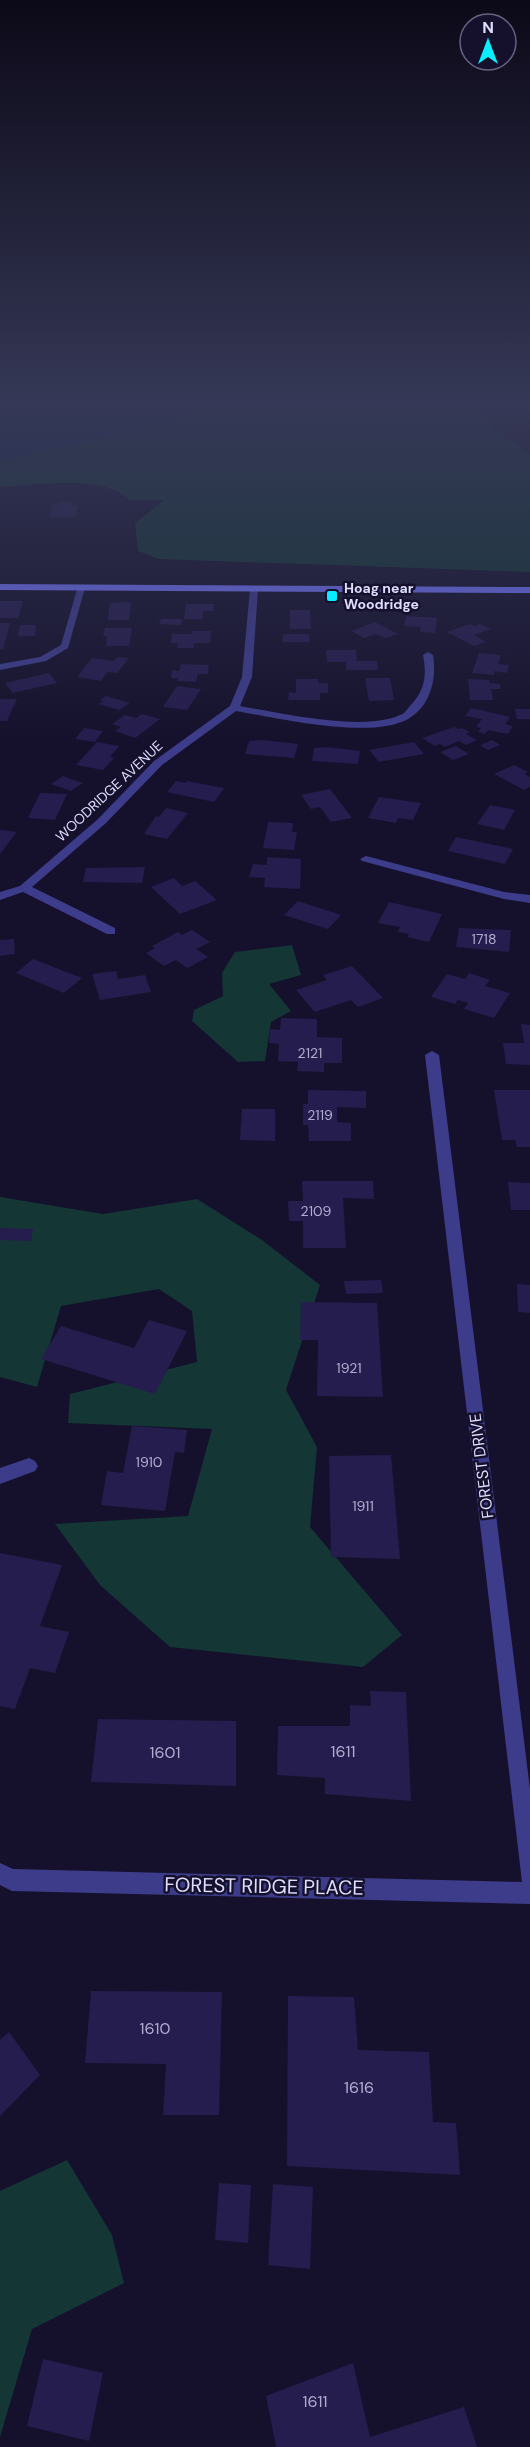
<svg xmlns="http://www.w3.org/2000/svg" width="530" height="2447" font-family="'DM Sans',sans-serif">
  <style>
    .green { fill: #143634 }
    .water { fill: #0d2750 }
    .building { fill: #251d4d }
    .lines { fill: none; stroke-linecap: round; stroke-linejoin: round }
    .street { fill: #3d3c8b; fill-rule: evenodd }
    .secondary { fill: #7474ff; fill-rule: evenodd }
    .poi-dot { fill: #09eeff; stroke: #15112c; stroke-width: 2 }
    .labels { text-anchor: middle; stroke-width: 5; stroke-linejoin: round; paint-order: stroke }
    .far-poi-label { font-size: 14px; font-weight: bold; fill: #dfddff; stroke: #15112c; text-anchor: start }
    .far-street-label { font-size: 14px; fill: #dfddff; stroke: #15112c }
    .number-label { font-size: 14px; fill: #b0add2 }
    .street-label { font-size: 16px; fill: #dfddff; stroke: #15112c }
    .near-number-label { font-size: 16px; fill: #b0add2 }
    .near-street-label { font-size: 20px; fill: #dfddff; stroke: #15112c }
  </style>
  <rect width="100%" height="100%" fill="#15112c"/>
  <g class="green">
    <path d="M226,401H452L481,409C487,418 492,426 500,433C510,441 520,443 527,454H530V572L159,559L138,551L135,523L164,500H130C104,474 36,485 0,487V458L8,459L169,422Z"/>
    <path d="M292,945L301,975L269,984L291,1011L271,1022L265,1061L238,1062L192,1021L194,1010L223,996L222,973L235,952Z"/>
    <path d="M0,1197L103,1214L197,1199L262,1240L320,1285L286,1390L317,1447L310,1527L402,1635L363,1667L170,1647L100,1585L55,1524L188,1516L212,1429L68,1423L70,1394L197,1362L192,1311L159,1289L61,1306L37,1387L0,1377Z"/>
    <path d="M67,2160L112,2235L124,2283L32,2329L0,2437V2191Z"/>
  </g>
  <path class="water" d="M0,401H226L169,422L8,459L0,458Z"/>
  <g class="building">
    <path d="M60,501H72L71,505H77L76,517L50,518L52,505H59Z"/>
    <path d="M0,601H23L18,618H0Z"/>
    <path d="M131,602L129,620H108L110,603Z"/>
    <path d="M186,604H214L213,611H203V619H184Z"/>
    <path d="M290,610H310L311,629H290Z"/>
    <path d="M406,616L437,618L435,633L420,632L421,627L404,626Z"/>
    <path d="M161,619H182L181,625L159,624Z"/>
    <path d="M375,622L398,634L385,638L376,634L364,638L351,631Z"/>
    <path d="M0,623H10L3,650L0,649Z"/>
    <path d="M470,624L475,626L480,624L491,629L474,635L486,642L474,646L447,632Z"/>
    <path d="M20,625H36L35,636H18Z"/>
    <path d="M105,628H132L129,646H106L107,636H103Z"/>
    <path d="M192,631H211L210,643H194V648H177L178,643H171L172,634H192Z"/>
    <rect x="283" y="634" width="26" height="8"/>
    <path d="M326,650H356L357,661H377L378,670H346V662H327Z"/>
    <path d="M479,653L501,655L498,664L509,665L507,673L495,671L494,675L472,673Z"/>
    <path d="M117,657L129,658L117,673L107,672L101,681L77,677L92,658L114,661Z"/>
    <path d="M181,664L209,665L208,674H198L196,682L177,681L178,678H171L172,670L179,671Z"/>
    <path d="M49,673L57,683L13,693L5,683Z"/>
    <path d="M365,678H390L394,700L369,701Z"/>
    <path d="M296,679H318V683H328V693H320V700H288L289,692L296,693Z"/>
    <path d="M468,679L489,680L490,683L500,684L501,689H491L493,700H470Z"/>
    <path d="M177,686L201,689L187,710L163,707Z"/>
    <path d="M106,696L130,703L119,710L99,704L103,701L100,700Z"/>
    <path d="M0,699H17L7,721H0Z"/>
    <path d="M471,708L510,717L505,724L513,726L508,734L488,730L485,734L478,732L481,728L476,727L482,719L465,716Z"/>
    <path d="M515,709H530V719H517Z"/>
    <path d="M142,714L160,719L135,738L115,731L121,727L112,724L125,715L136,718Z"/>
    <path d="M454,727L458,729L462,728L470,732L466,734L477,740L466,745L459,741L445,747L440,744L435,746L422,738Z"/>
    <path d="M84,728L103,731L95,742L75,739Z"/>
    <path d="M262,740L298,744L294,758L245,754L249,741Z"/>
    <path d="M492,740L500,745L488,750L480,745Z"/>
    <path d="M97,742L119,746L110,757L114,758L103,770L76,765Z"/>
    <path d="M414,742L424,754L379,762L369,750Z"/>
    <path d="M456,746L469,754L453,760L440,752Z"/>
    <path d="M326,747L360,751L358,764L312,761L314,748Z"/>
    <path d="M514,765L528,772L525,774L530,777V787L524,790L494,774Z"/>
    <path d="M63,776L83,783L71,791L51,784Z"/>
    <path d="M176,781L186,783L187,781L224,788L214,802L167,792Z"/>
    <path d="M330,789L352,818L331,822L320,807L311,809L301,795Z"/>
    <path d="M40,793L67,794L55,820L28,818Z"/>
    <path d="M379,797L421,803L413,820L398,818L396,823L368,818Z"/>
    <path d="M490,805L515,810L504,830L477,824Z"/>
    <path d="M166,808L188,813L167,839L144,834L156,816L159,817Z"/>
    <path d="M268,822L293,823L292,832H297L294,850L263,848Z"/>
    <path d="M0,830L17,832L0,854Z"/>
    <path d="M456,837L513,849L505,864L448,851Z"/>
    <path d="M267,857L301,859L300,889L264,887L265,878L249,877L253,864L267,865Z"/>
    <path d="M145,867L142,883L83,882L86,868Z"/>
    <path d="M174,878L182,886L195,881L217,900L180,914L151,887Z"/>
    <path d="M298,901L341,915L328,929L284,915Z"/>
    <path d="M389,902L442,914L429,942L407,937L409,934L398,932L400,927L378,923Z"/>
    <path d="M459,928L511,930L509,952L456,947Z"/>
    <path d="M192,930L210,942L196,949L208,957L187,968L176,960L164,966L146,953L155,948L152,946L178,932L182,935Z"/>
    <path d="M14,939L15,954L0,956V940Z"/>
    <path d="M33,959L82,978L64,993L16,973Z"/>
    <path d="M352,966L383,998L358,1007L351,1000L315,1012L296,990L327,980L323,975Z"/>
    <path d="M116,971L118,979L145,975L151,992L100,1000L92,974Z"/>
    <path d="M469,973L490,980L485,986L510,993L494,1018L464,1009L468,1003L458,1000L455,1004L431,997L447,974L465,979Z"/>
    <path d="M281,1018L317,1019V1037L342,1038V1063H324V1072L297,1071L298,1062L278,1061L279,1044L269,1043L270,1029L280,1030Z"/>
    <path d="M521,1024L530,1025V1065L506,1064L503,1043H524Z"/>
    <path d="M308,1090L366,1091V1108L337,1107V1122L351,1123V1141H309L308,1125H303V1104H308Z"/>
    <path d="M494,1090H530V1147H517L515,1140H502Z"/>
    <path d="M242,1109H275V1141L240,1140Z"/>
    <path d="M302,1181H373L374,1199L343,1198L346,1248H303V1221H289L288,1201H303Z"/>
    <path d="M508,1182L530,1183V1210H511Z"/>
    <path d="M0,1228L33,1229L31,1241L0,1240Z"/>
    <path d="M381,1280L383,1293L346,1294L344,1281Z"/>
    <path d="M517,1284L530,1285V1313L518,1312Z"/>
    <path d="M301,1302L377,1303L383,1397L317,1396L318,1340H300Z"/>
    <path d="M149,1320L187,1331L155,1394L41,1359L61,1326L134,1348Z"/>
    <path d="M132,1426L187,1430L184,1453L175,1452L165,1511L101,1505L107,1471L123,1473Z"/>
    <path d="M391,1455L400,1559L331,1557L329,1456Z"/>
    <path d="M0,1553L62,1565L40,1626L69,1632L55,1673L30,1668L15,1709L0,1706Z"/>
    <path d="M370,1691L406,1692L411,1801L325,1794V1778L277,1775L278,1726H350V1705L371,1706Z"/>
    <path d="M98,1719L236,1721V1786L91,1782Z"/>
    <path d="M91,1991L222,1992L219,2115H163L166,2064L85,2063Z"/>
    <path d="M288,1996L354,1997L358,2050L429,2052L433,2122L456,2123L460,2175L287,2166Z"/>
    <path d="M9,2032L40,2075L0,2116V2040Z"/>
    <path d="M219,2183L251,2185L248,2243L215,2240Z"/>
    <path d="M273,2184L313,2187L310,2269L268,2265Z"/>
    <path d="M43,2359L103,2373L89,2441L27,2426Z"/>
    <path d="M353,2363L370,2437L464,2407L477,2447H276L266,2396Z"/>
  </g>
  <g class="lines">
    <g class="street">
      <path d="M78,586L85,588L68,648L46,661L0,670V664L40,657L61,645Z"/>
      <path d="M254,586L258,589L252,677L240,706C279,713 364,732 400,715C405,714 407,709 410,706C425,690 427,676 423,655L428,652L433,655C437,678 431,706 408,719C371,740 277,718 236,711L162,765L106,823L32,887L115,928V934H107L23,892L0,900V892L20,886L98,819L154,761L230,706L242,677L250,589Z"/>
      <path d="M366,856L504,892L530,895V903L504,899L362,861L360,859Z"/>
      <path d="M432,1051L439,1055L530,1789V1904L12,1891L0,1885V1863L13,1869L522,1882L425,1055Z"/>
      <path d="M29,1458L35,1461L38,1466L35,1471L0,1484V1468Z"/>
    </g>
    <path class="secondary" d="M0,584L530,587V593L0,590Z"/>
  </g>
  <linearGradient id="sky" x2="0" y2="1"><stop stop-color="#0c0918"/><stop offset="0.54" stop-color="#353856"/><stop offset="1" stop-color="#353856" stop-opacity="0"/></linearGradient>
  <rect width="530" height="744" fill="url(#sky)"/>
  <rect class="poi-dot" x="326" y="590" width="12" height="12" rx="3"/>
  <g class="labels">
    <g class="far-poi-label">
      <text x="344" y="593">Hoag near<tspan x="344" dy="16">Woodridge</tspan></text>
    </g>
    <g class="far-street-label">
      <text transform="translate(109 791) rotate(-43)" y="5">WOODRIDGE AVENUE</text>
    </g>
    <g class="number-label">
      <text x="484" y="944">1718</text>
      <text x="310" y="1058">2121</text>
      <text x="320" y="1120">2119</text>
      <text x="316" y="1216">2109</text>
      <text x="349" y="1373">1921</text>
      <text x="149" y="1467">1910</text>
      <text x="363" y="1511">1911</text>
    </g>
    <g class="street-label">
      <text transform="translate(481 1466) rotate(-97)" y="6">FOREST DRIVE</text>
    </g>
    <g class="near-number-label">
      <text x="343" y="1757">1611</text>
      <text x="165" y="1758">1601</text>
      <text x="155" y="2034">1610</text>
      <text x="359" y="2093">1616</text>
      <text x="315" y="2407">1611</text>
    </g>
    <g class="near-street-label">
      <text transform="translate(264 1886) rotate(1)" y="7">FOREST RIDGE PLACE</text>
    </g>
  </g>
  <g transform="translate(488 42)"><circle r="28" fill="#15112c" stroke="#666380" stroke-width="1.5"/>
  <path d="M0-4.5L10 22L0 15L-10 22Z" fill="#09eeff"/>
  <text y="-9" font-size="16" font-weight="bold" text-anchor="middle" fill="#dfddff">N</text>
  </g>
</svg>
